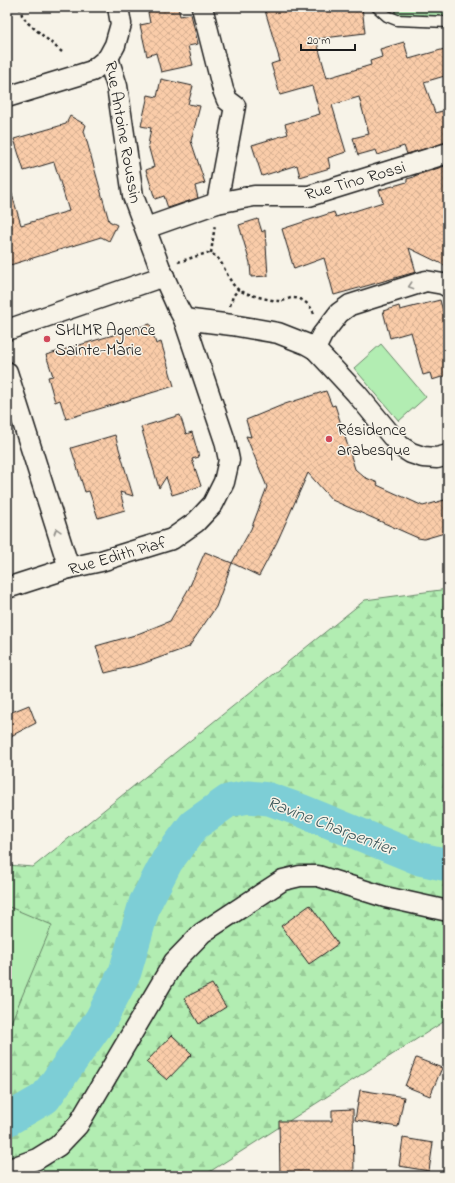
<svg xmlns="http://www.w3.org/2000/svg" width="455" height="1183" font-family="'Indie Flower',sans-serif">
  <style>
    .grass { fill: url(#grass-tufts); stroke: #678467 }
    .forest { fill: url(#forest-firs); stroke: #678467 }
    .garden { fill: #b2edb2; stroke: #678467 }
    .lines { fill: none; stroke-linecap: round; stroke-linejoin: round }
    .river { stroke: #7dced6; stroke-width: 33 }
    .building { fill: url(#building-cross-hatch); stroke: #1c1c1c }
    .service-casing { stroke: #1c1c1c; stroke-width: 13 }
    .minor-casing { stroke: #1c1c1c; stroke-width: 23 }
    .path { stroke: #1c1c1c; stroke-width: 2.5; stroke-dasharray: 3 3; stroke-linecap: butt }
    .service { stroke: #f7f3e8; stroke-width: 10 }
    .minor { stroke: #f7f3e8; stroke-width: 20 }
    .oneway { stroke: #94928c }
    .poi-dot { fill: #d1495b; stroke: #f7f3e8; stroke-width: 1.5 }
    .labels { text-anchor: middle; stroke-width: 3; stroke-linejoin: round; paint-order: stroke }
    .street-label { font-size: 17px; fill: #1c1c1c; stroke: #f7f3e8 }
    .poi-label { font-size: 17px; fill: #1c1c1c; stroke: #f7f3e8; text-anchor: start }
    .water-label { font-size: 18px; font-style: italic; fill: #3e5a5d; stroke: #f7f3e8 }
  </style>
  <defs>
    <pattern id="grass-tufts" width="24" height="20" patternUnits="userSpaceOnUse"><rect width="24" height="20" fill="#b2edb2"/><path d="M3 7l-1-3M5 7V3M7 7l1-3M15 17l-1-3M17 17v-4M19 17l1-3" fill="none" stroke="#98cb98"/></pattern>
    <pattern id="forest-firs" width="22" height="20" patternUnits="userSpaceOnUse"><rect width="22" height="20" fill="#b2edb2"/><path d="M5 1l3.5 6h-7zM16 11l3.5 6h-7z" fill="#98cb98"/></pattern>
    <pattern id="building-cross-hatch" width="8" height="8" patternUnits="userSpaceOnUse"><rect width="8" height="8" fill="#facca9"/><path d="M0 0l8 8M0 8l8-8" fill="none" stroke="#d6af91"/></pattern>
  </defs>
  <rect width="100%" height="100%" fill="#f7f3e8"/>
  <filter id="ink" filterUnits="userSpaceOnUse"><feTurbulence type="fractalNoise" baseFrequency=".025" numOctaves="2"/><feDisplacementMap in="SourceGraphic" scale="8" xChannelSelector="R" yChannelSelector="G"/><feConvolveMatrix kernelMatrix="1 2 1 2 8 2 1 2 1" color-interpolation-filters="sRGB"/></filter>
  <g filter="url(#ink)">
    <path class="grass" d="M396,7H448V18L395,16Z"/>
    <path class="forest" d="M448,589V1019L203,1176H7V865L33,867L365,600Z"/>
    <g class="garden">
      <path d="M381,344L426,397L399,421L354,368Z"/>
      <path d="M7,906L52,925L7,1032Z"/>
    </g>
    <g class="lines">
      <path class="river" d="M7,1120L45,1098L101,1019L125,972L145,903L167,861L194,825L228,801L248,797L269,799L300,810L420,859L448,865"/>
    </g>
    <g class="building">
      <path d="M147,7H178L180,16L191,14L198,44L188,46L193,65L161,72L156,53L147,56L140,25L150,23Z"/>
      <path d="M264,7H362L365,33L316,39L327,78L371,65L370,61L382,57L380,49L404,42L409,59L448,48V75L424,82L435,113L442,111L445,118L448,116V142L407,154L404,146L378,155L376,150L358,155L353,138L369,134L359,97L332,105L346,152L328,158L330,168L300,177L297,165L262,176L252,145L288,134L285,124L320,114L312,86L280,95L271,64L280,61Z"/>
      <path d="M161,79L193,86L188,104L200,106L191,141L205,183L195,186L198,198L168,208L164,196L155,199L146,170L154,167L148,145L151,128L141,126L148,95L157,97Z"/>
      <path d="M70,116L86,125L84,131L109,221L117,225L109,241L101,237L7,266V191H11L21,225L69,211L54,162L24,171L14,139L66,124Z"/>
      <path d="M448,165V267L409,248L416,272L334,295L324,258L294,269L282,229L334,212L336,217L383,202L379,190L407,182V179L414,177V176Z"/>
      <path d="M258,219L262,232L265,230L268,276L251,277L250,263L239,225Z"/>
      <path d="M440,300L446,323L443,324L448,342V375L432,380L430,373L423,375L411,332L390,338L383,311L399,306L400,310Z"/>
      <path d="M150,324L156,344L161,342L174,386L66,419L60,400L55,402L48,377L53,376L46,355Z"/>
      <path d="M326,391L332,406L335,405L355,469L364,477L378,483L377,485L423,506L448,499V532L424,539L418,538L332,500L308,473L277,542L259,576L232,563L251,529L267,487L246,436L251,437L246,420L285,404Z"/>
      <path d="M180,415L186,434L192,432L199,457L192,459L201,486L172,495L166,477L159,488L141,427Z"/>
      <path d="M115,435L133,496L120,492L125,510L98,518L89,491L85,492L71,448Z"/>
      <path d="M205,552L232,563L216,607L190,645L189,647L142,664L105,673L96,646L135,635L170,621L189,588Z"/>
      <path d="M29,705L36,723L7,738V714Z"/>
      <path d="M310,905L338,944L309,964L281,926Z"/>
      <path d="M212,984L226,1007L199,1024L184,998Z"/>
      <path d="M172,1035L192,1054L167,1080L146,1062Z"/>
      <path d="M416,1058L442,1068L430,1096L405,1086Z"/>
      <path d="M360,1090L404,1097L398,1127L355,1120Z"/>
      <path d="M353,1109L354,1176H280L279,1121H332V1110Z"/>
      <path d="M403,1138L433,1143L429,1171L399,1166Z"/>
    </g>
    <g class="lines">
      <defs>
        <path id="service" d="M377,7L387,16L397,20L448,22"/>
        <g id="minor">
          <path d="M202,7L223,90L227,100L235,106L217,203"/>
          <path d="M7,97L92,71L108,58L115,45L121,24L118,7"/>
          <path d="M146,228L217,203L254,196H309L448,153"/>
          <path d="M184,319L232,325L278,333L306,344L315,349L330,365L356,393L400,446L411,453L423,457L437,458L448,455"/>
          <path d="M7,330L164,276"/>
          <path d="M315,349L322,335L339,313L350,305L426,281L443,284L448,287"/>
          <path d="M7,372L69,568"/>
          <path d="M7,588L69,568L101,561L172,539L196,522L213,504L224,482L229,460L225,441L184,319L177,306L160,268L133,196L117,86L108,58"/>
          <path d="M7,1170L37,1159L58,1146L78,1125L174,962L202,933L283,880L300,876H318L385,897L448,911"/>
        </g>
      </defs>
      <use href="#service" class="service-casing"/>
      <use href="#minor" class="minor-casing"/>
      <g class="path">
        <path d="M20,7L22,15L28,23L62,52"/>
        <path d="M211,253L215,224"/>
        <path d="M178,262L207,253C226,254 225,286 243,292C253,296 269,300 279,301C284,301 287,299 291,298C302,297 311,305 314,314"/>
        <path d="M230,306L233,296L238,290"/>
      </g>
      <use href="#service" class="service"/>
      <use href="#minor" class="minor"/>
    </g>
    <defs><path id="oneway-chevron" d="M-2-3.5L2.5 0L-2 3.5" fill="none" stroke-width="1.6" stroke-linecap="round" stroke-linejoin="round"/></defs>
    <g class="oneway">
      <use href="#oneway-chevron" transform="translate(411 286) rotate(162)"/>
      <use href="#oneway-chevron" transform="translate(57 531) rotate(-107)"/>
    </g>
  </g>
  <g class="poi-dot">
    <circle cx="47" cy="339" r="4"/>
    <circle cx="329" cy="439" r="4"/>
  </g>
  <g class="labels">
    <g class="street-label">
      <text transform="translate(124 132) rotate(80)" y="6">Rue Antoine Roussin</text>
      <text transform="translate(355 180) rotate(-16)" y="6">Rue Tino Rossi</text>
      <text transform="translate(117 555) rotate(-16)" y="6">Rue Edith Piaf</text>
    </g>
    <g class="poi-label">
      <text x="55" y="335">SHLMR Agence<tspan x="55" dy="20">Sainte-Marie</tspan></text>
      <text x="337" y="435">Résidence<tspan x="337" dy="20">arabesque</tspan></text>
    </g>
    <g class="water-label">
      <text transform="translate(331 825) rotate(21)" y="6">Ravine Charpentier</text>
    </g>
  </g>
  <rect width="455" height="1183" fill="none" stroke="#f7f3e8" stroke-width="24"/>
  <rect x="12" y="12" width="431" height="1159" fill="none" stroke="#1c1c1c" stroke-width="1.5" filter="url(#ink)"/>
  <path d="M301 44v6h54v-6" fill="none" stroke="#1c1c1c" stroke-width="2"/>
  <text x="307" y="44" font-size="12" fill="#1c1c1c" stroke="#f7f3e8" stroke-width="3" paint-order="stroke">20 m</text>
</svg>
